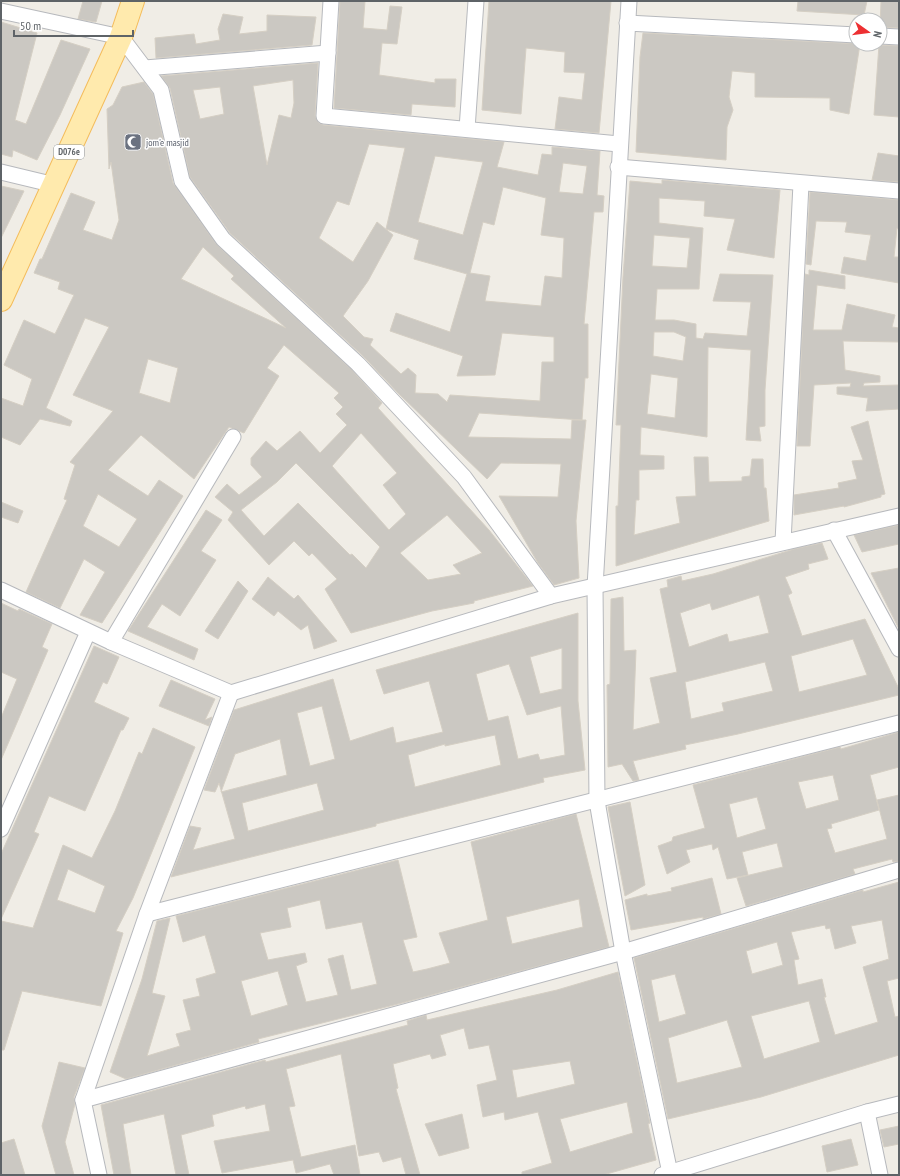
<svg xmlns="http://www.w3.org/2000/svg" width="900" height="1176" font-family="'PT Sans Narrow',sans-serif">
  <style>
    .building { fill: #cbc8c2; stroke: #d5cfc4; fill-rule: evenodd }
    .lines { fill: none; stroke-linecap: round; stroke-linejoin: round }
    .minor-casing { stroke: #b7b9bd; stroke-width: 17 }
    .primary-casing { stroke: #f4bc5b; stroke-width: 24 }
    .minor { stroke: #fff; stroke-width: 15 }
    .primary { stroke: #ffeaad; stroke-width: 22 }
    .labels { text-anchor: middle; stroke-width: 3; stroke-linejoin: round; paint-order: stroke }
    .shield { fill: #fff; stroke: #8e9295; stroke-width: 1 }
    .shield-label { font-size: 9px; font-weight: bold; fill: #5e6367 }
    .worship-label { font-size: 10px; fill: #5b616d; stroke: #fff; text-anchor: start }
  </style>
  <rect width="100%" height="100%" fill="#f0ede6"/>
  <g class="building">
    <path d="M83,1H102L96,22L78,19Z"/>
    <path d="M340,1H365L363,28L387,30L390,6L402,7L397,44L382,43L379,75L435,83V79H456L455,107L412,104L411,115L334,108Z"/>
    <path d="M489,1H611L599,133L555,129L559,97L582,100L585,73L564,72L565,52L526,48L521,114L482,110Z"/>
    <path d="M798,1H867L864,15L797,11Z"/>
    <path d="M881,1H899V28L880,27Z"/>
    <path d="M223,14L243,17L239,34L267,31V15L316,17L312,45L156,58L155,38L194,34L196,44L220,40L218,29Z"/>
    <path d="M1,22L37,33L15,120L26,124L61,40L90,49L60,115L37,160L13,150L12,157L1,154Z"/>
    <path d="M643,33L860,44L849,114L830,110V98L755,97V73L732,71L729,97L733,110L727,127L726,160L636,152L640,57Z"/>
    <path d="M879,45L899,46V117L874,115Z"/>
    <path d="M318,63L315,116L319,123L323,125L504,142L497,167L538,175L542,154L552,155V147L600,151L597,195L604,196L603,212H594L584,324H588V378H585L582,420H586L576,521L579,578L554,585L538,563L499,496L558,497L561,464L501,463L487,479L398,393L364,357L230,233L190,177L170,88L161,76ZM293,80L294,103L291,118L279,115L267,165L253,86ZM220,87L224,114L200,119L193,90ZM369,144L405,148L386,229L419,240L414,259L467,274L450,332L396,313L390,331L463,356L457,376L495,375L502,333L554,337V362H542L540,401L450,395L447,402L438,394L415,393L416,375L408,368L401,374L370,345L373,339L364,337L343,316L368,281L393,235L377,222L353,262L319,238L337,201L349,205ZM435,156L483,162L463,235L418,222ZM563,163L587,166L583,194L559,192ZM503,187L546,198L541,235L564,238L562,278L545,276L541,306L485,301L490,276L470,273L483,222L494,225ZM479,413L582,420H572L571,439L468,437Z"/>
    <path d="M144,82L153,94L173,183L216,244L352,370L382,403L378,408L489,530L533,586L474,601V603L432,611L351,633L325,589L337,579L312,553L309,556L294,541L269,565L228,520L233,512L215,497L227,484L239,495L262,477L251,465V458L266,441L277,451L300,431L320,453L347,425L336,414L343,407L334,398L339,393L284,345L267,368L279,376L244,433L229,427L194,479L141,435L108,470L148,496L159,480L183,496L102,623L80,615L105,572L84,559L60,608L26,592L67,500L64,499L75,465L70,462L113,411L73,395L109,327L85,318L46,408L72,421L70,426L40,419L20,445L1,437V398L23,406L32,379L4,365L24,320L55,334L74,295L58,289L60,282L34,273L40,259H42L71,193L95,202L83,230L112,240L119,220L111,162L109,169L107,109L113,105L122,87ZM203,247L234,276L231,279L286,328L181,279ZM148,359L178,368L170,403L139,393ZM361,433L397,473L383,485L406,514L389,530L332,466ZM296,463L380,547L366,568L352,554L350,555L298,503L264,536L241,510L277,482ZM98,494L137,519L119,547L83,526ZM447,515L482,553L453,565L461,574L428,580L400,553Z"/>
    <path d="M878,153L899,156V182L872,180Z"/>
    <path d="M662,180L780,190L774,258L727,250L735,219L704,216L705,201L659,198V223L703,228L699,289H657L655,320H674L696,324V338L703,339L705,333L747,336L751,302L713,301L720,274L773,275L765,390V426L759,427L761,441L746,440L751,350L708,347L707,437L641,427L640,455L664,456V469L639,470V500H636L634,535L680,523L676,497L696,496L694,457H708L709,482L742,481V477L750,476L752,459H763L764,488H766L769,521L616,566V506H618L621,425H616L623,277L630,181L662,184ZM654,235L690,238L687,268L652,266ZM654,332H674L686,337L683,361L653,356ZM651,374L678,378L675,418L647,414Z"/>
    <path d="M1,186L24,191L1,238Z"/>
    <path d="M810,192L899,200V229L897,228L894,257H899V283L841,273L844,257L866,261L871,235L845,232L847,222L816,221L811,265L806,264Z"/>
    <path d="M809,270L845,276V289L817,285L813,330H842L847,304L895,315L892,327L899,328V342L843,341L845,370L880,376V382L864,383L863,386L899,385V409L866,411L868,398L837,394V387H850L851,383L814,385L810,446H797L805,274L809,275Z"/>
    <path d="M868,421L885,494L881,495V497L844,507V506L794,515V495L839,488L838,483L857,479L852,461L863,460L851,427Z"/>
    <path d="M1,502L23,511L18,523L1,517Z"/>
    <path d="M206,510L222,520L201,551L216,560L180,616L162,604L147,627L198,649L194,660L128,631Z"/>
    <path d="M899,525V544L862,552L854,535Z"/>
    <path d="M822,543L828,559L808,564L809,569L785,577L792,593L788,595L802,636L865,619L899,689V695L738,734L685,745L686,749L633,761L639,780L633,781L622,764L608,767L607,685L610,684L611,599L623,597L624,651L636,650L633,730L660,723L650,678L677,672L660,589L668,587L667,580L681,576L682,581L713,574L794,549ZM759,595L769,633L729,642L727,634L689,647L680,613L710,603L712,610ZM853,639L867,675L799,692L791,656ZM765,662L773,691L722,703L724,711L691,719L685,682Z"/>
    <path d="M899,568V629L871,573Z"/>
    <path d="M268,577L294,599L298,595L337,641L314,649L308,625L301,630L278,611L274,616L252,599Z"/>
    <path d="M238,581L248,591L218,639L205,631Z"/>
    <path d="M1,603L18,611L19,609L52,624L42,647L48,650L1,760V718L17,679L1,672Z"/>
    <path d="M578,613V701L585,770L543,778L544,782L376,824V826L171,877L190,826L201,828L193,850L235,839L219,783L215,792L204,790L234,710L333,679L350,741L393,727L396,743L443,732L429,681L384,694L376,670ZM562,648V689L540,694L530,657ZM509,664L527,715L561,706L565,755L540,760L538,754L518,759L508,716L488,721L476,674ZM322,706L335,759L310,766L297,713ZM495,735L501,765L415,787L408,755L445,744V746ZM280,739L287,775L221,792L235,754ZM317,783L324,810L248,831L242,803Z"/>
    <path d="M94,646L119,657L107,684L103,682L94,702L129,718L123,730H121L85,811L49,796L34,832L39,834L1,919V854Z"/>
    <path d="M171,680L215,699L205,720L212,717L209,726L159,706Z"/>
    <path d="M153,728L195,747L133,898L116,931L123,933L101,1006L22,991L4,1050H1V921L33,928L63,845L92,858L115,811L139,752L142,754ZM68,869L105,886L95,913L57,900Z"/>
    <path d="M899,732V767L870,775L879,810L831,824L832,828L827,829L835,853L887,839L877,800L899,795V861L893,862L892,859L853,869L855,874L746,906L737,878L783,867L777,843L742,852L748,875L727,879L718,847L713,850L712,844L686,850L690,862L667,874L658,846L672,841L673,837L705,828L693,785L840,747L841,749ZM833,775L839,800L806,809L798,782ZM757,797L766,829L737,838L729,804Z"/>
    <path d="M630,802L645,885L625,896L608,807Z"/>
    <path d="M576,814L609,947L402,1003L258,1039L259,1042L126,1079L110,1072L142,979L157,921L170,918L152,993L165,996L147,1056L180,1046L176,1034L191,1030L183,1000L200,996L196,979L216,973L205,935L183,942L176,916L398,860L417,937L403,940L413,972L427,969L450,963L439,933L488,920L471,842ZM579,899L583,927L512,944L506,917ZM320,900L326,929L362,922L377,984L351,990L343,955L328,959L338,995L306,1002L296,966L307,962L305,953L268,960L260,933L291,927L287,908ZM278,971L288,1005L251,1016L241,981Z"/>
    <path d="M712,878L721,914L703,919V917L631,930L625,900L647,894V896L672,891L671,888Z"/>
    <path d="M899,882V978L887,981L895,1017L899,1016V1055L761,1097L668,1119L634,958L863,890V892ZM882,920L889,959L863,967L878,1022L835,1035L824,997H826L822,979L798,985L794,960L799,959L791,932L825,925L826,929L830,928L835,949L856,943L851,926ZM777,942L783,965L752,974L746,951ZM675,974L686,1014L659,1022L651,980ZM809,1001L820,1042L764,1059L751,1016ZM727,1020L742,1067L677,1083L668,1038Z"/>
    <path d="M618,972L650,1123L648,1124L656,1160L603,1175H522V1172L552,1163L538,1112L505,1120L504,1112L483,1117L477,1085L497,1080L489,1045L469,1049L464,1028L440,1035L446,1055L432,1059L430,1054L393,1064L398,1088L396,1089L420,1175H406L401,1157L383,1162L379,1152L359,1156L341,1054L286,1069L295,1106L289,1107L301,1157L355,1145L360,1175H334L330,1164L296,1173L293,1160L222,1173L214,1141L270,1131L265,1104L246,1109L245,1106L212,1115L214,1126L181,1135L189,1175H176L164,1114L123,1124L131,1175H114L101,1105L265,1060L266,1062L408,1025L407,1021L426,1015L427,1020L557,990ZM570,1061L575,1084L517,1098L512,1070ZM627,1102L633,1133L570,1152L560,1119Z"/>
    <path d="M59,1062L85,1068L74,1097L75,1104L65,1142L74,1175H56L42,1126Z"/>
    <path d="M462,1114L469,1148L439,1156L425,1124Z"/>
    <path d="M899,1126V1144L884,1147L880,1130Z"/>
    <path d="M14,1139L25,1175H1V1143Z"/>
    <path d="M851,1139L858,1165L827,1172L822,1146Z"/>
  </g>
  <g class="lines">
    <defs>
      <g id="minor">
        <path d="M331,1L324,116L619,144"/>
        <path d="M629,1L595,587L597,801L623,952L670,1173"/>
        <path d="M1,11L121,37L161,90L182,181L223,239L358,364L464,477L551,596"/>
        <path d="M627,23L856,35"/>
        <path d="M880,36L899,37"/>
        <path d="M145,68L328,53"/>
        <path d="M467,129L476,1"/>
        <path d="M618,167L899,191"/>
        <path d="M1,172L55,185"/>
        <path d="M834,530L899,649"/>
        <path d="M783,542L801,184"/>
        <path d="M1,590L111,642L231,693L551,596L899,516"/>
        <path d="M111,642L233,437"/>
        <path d="M1,829L88,632"/>
        <path d="M147,914L899,723"/>
        <path d="M83,1100L623,952L899,870"/>
        <path d="M867,1112L880,1175"/>
        <path d="M99,1175L83,1100L147,914L231,693"/>
        <path d="M662,1175L867,1112L899,1104"/>
      </g>
      <path id="primary" d="M1,300L121,37L133,1"/>
    </defs>
    <use href="#minor" class="minor-casing"/>
    <use href="#primary" class="primary-casing"/>
    <use href="#minor" class="minor"/>
    <use href="#primary" class="primary"/>
  </g>
  <defs>
    <symbol id="mosque-square" viewBox="-11 -11 22 22"><rect x="-9" y="-9" width="18" height="18" rx="4" fill="#6b7280" stroke="#fff"/><path d="M3.5-4.9A6 6 0 1 0 3.5 4.9A5 5 0 1 1 3.5-4.9Z" fill="#fff"/></symbol>
  </defs>
  <g fill-rule="evenodd">
    <use href="#mosque-square" x="123" y="132" width="20" height="20"/>
  </g>
  <g class="labels">
    <rect class="shield" x="54" y="145" width="30" height="14" rx="3"/>
    <g class="shield-label">
      <text x="69" y="155">D076e</text>
    </g>
    <g class="worship-label">
      <text x="146" y="146">jom'e masjid</text>
    </g>
  </g>
  <rect width="900" height="1176" fill="none" stroke="#5e6367" stroke-width="4"/>
  <g transform="translate(868 32) rotate(104)"><circle r="19" fill="#ffffff" stroke="#bfc1c2"/>
  <path d="M0-3L7 15L0 10L-7 15Z" fill="#ed3032"/>
  <text y="-6" font-size="11" font-weight="bold" text-anchor="middle" fill="#5e6367">N</text>
  </g>
  <path d="M14 30v6h119v-6" fill="none" stroke="#5e6367" stroke-width="2"/>
  <text x="20" y="30" font-size="12" fill="#5e6367" stroke="#ffffff" stroke-width="3" paint-order="stroke">50 m</text>
</svg>
